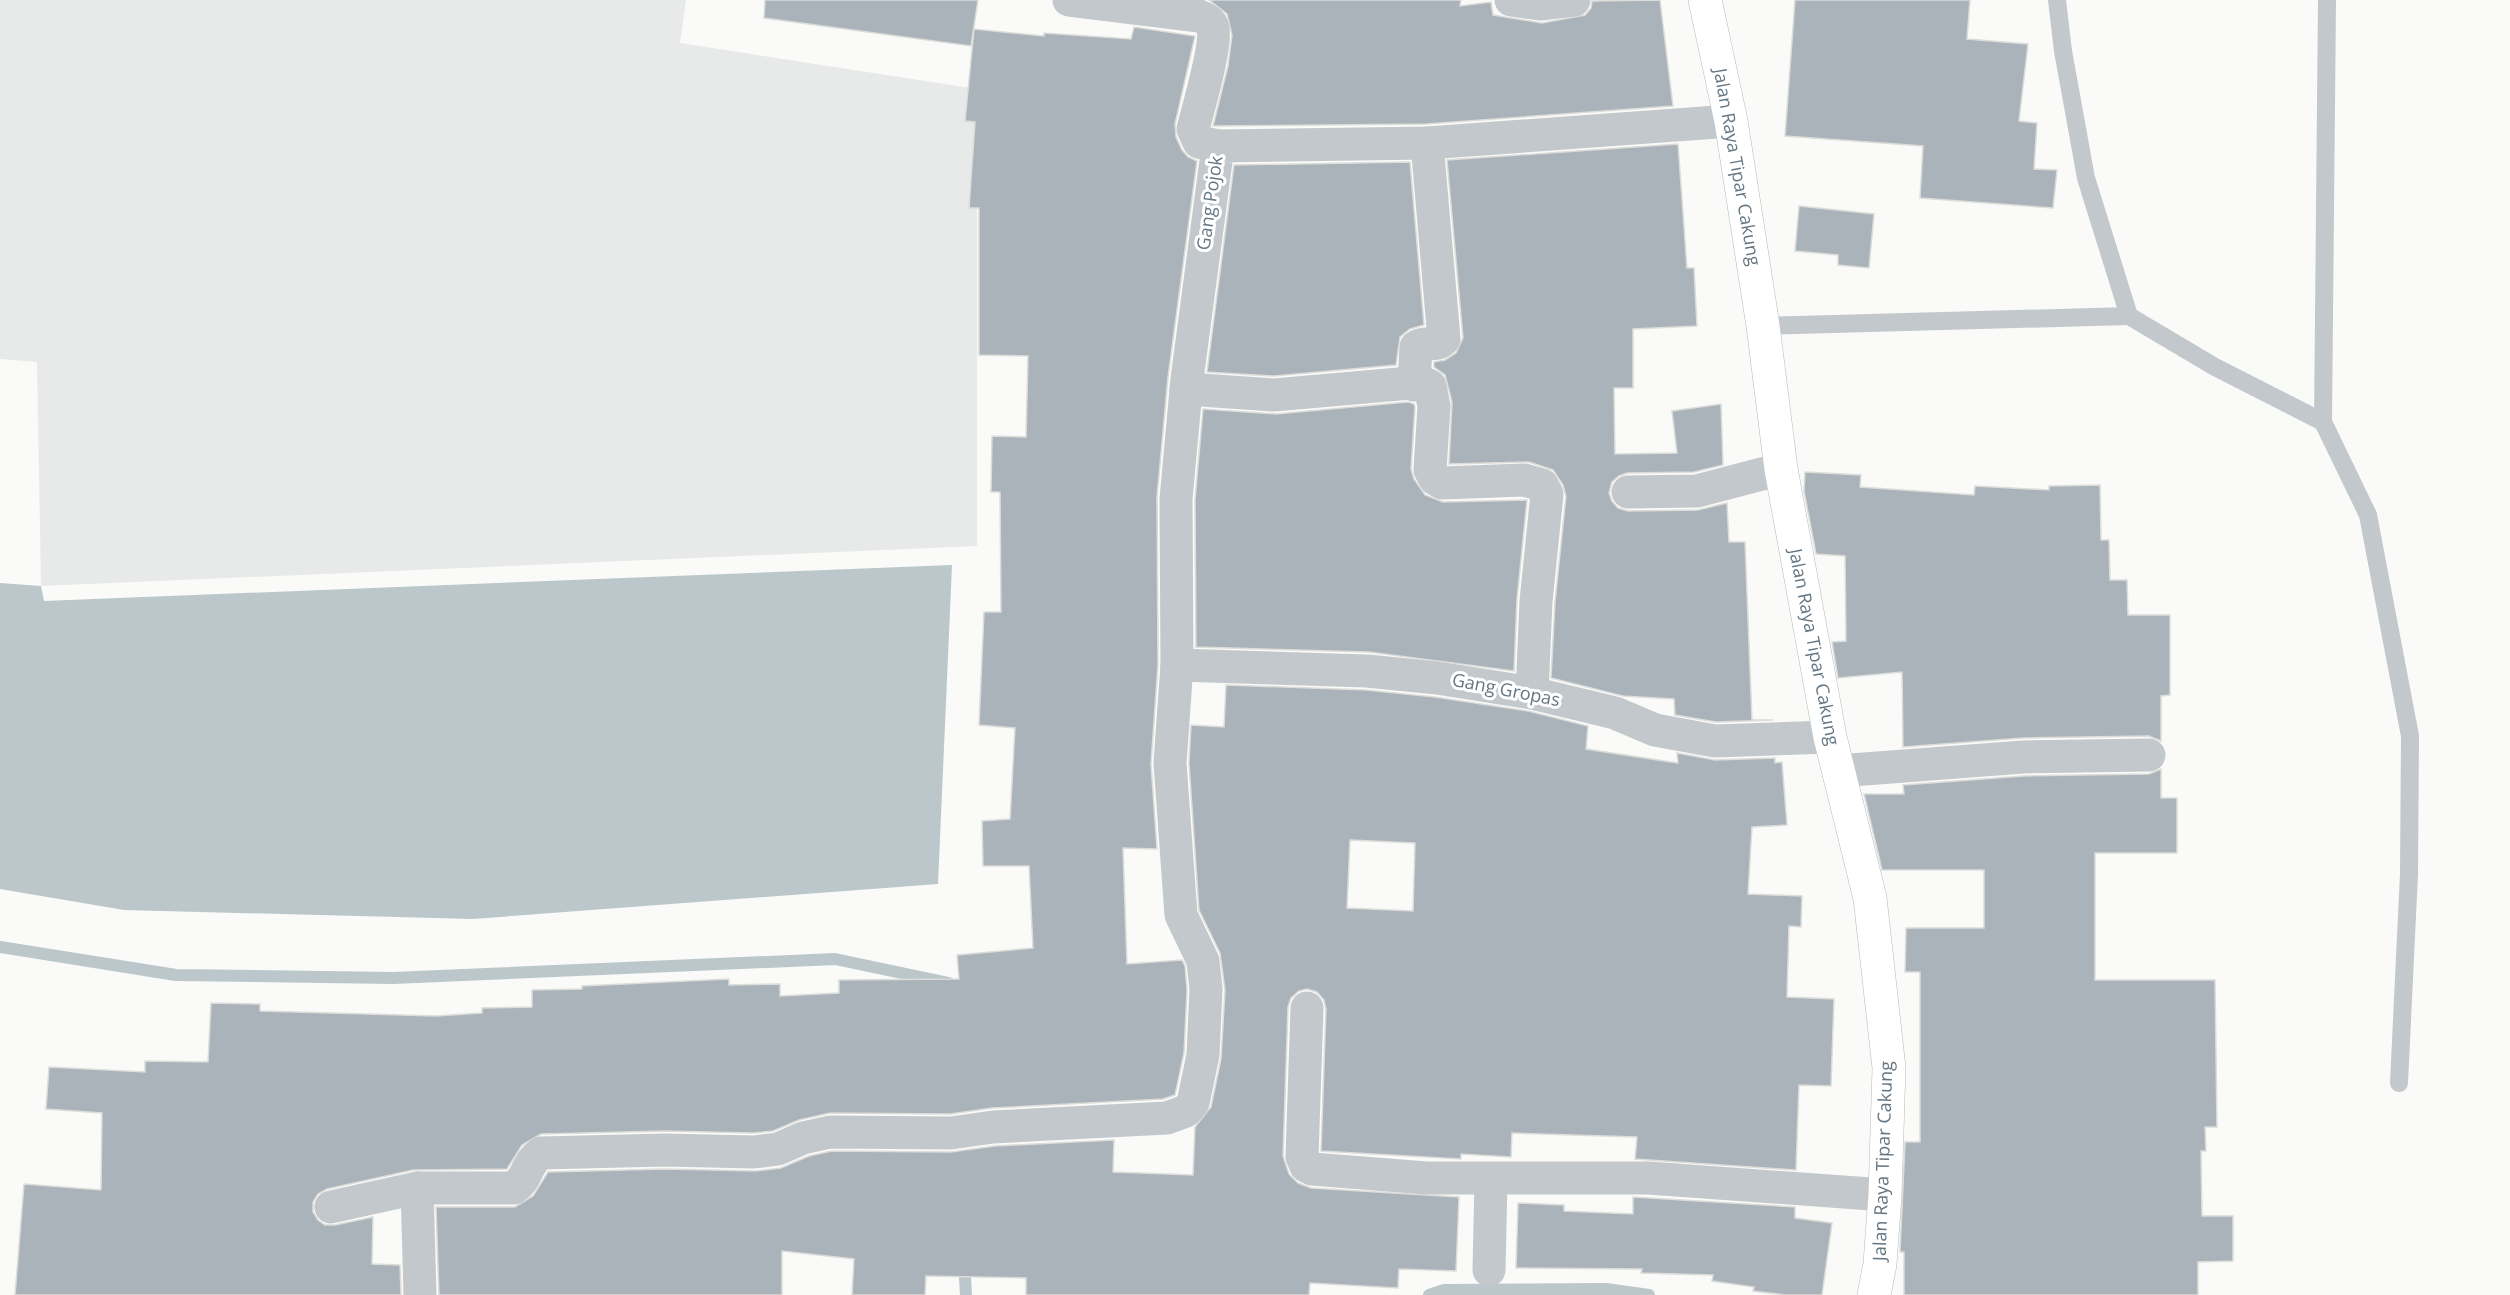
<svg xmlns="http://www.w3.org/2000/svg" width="2510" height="1295" font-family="'Open Sans',sans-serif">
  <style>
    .built { fill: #e8e9e9 }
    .water { fill: #bbc7cb }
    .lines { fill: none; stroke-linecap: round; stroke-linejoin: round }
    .stream { stroke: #bbc7cb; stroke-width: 12 }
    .building { fill: #aab3b9; stroke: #dcdcda; stroke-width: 1.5; fill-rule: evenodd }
    .secondary-casing { stroke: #b3babf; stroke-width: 34 }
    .lane { stroke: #c3c8cc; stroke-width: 18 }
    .street { stroke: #c3c8cc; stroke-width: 33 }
    .secondary { stroke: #fff; stroke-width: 33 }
    .labels { text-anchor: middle; stroke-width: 6; stroke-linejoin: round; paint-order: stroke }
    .street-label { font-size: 18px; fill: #657683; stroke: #fff }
  </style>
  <rect width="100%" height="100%" fill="#fafaf8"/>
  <path class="built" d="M0,0H686L680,43L977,89V546L41,586L37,362L0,359Z"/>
  <path class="water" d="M952,565L938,884L473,919L124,910L0,889V583L41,586L44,601Z"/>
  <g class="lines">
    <g class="stream">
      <path d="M0,947L176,975L393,978L835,959L949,983"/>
      <path d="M964,1260L966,1295"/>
      <path d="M1429,1295L1444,1290L1606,1289L1649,1295"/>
    </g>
  </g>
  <g class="building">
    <path d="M765,0H978L971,46L764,18Z"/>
    <path d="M1209,0H1461L1460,6L1491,2L1493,15L1542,23L1585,15L1591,8L1592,1L1660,0L1673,106L1426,124L1213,126L1228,66L1232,35L1227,14Z"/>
    <path d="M1795,0H1970L1967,39L2028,44L2019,121L2037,123L2034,169L2057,170L2053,208L1920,198L1923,146L1785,136Z"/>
    <path d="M1134,27L1195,36L1175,124L1176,137L1182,150L1188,157L1197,161L1168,377L1157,497L1158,664L1151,764L1157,849L1123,848L1127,964L1182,960L1185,966L1187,990L1184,1053L1175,1095L1163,1099L992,1108L950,1114L830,1113L799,1120L773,1131L753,1133L665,1131L541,1134L522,1145L507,1169L413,1170L327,1189L318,1194L313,1202V1212L318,1220L325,1225H335L373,1217L372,1264L400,1265L401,1295H15L24,1184L101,1190L102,1113L46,1109L49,1067L145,1072V1061L208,1062L211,1003L260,1004V1011L436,1016L482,1013V1008L532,1007V990L582,989V986L729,979V985L780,984V996L839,993V980L959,979L957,955L1033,948L1029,866H983L982,821L1010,819L1015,728L979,725L984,612H1001L1000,492H991L992,436L1026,437L1028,356L979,355V208H969L975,122L965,121L974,29L1044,36V33L1131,39Z"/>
    <path d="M1678,144L1687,268H1694L1697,326L1633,329V388H1614L1615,454L1677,453L1672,411L1721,404L1723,465L1694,472L1627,473L1619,476L1612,482L1609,493L1612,501L1618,508L1628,511L1698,510L1727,503L1729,542H1745L1752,720H1773L1716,722L1675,715L1674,699L1623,696L1551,678L1555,602L1566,496L1563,485L1553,470L1529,462L1449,464L1452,402L1445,375L1434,367V362L1445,360L1456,353L1463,338L1447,160Z"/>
    <path d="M1410,162L1424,325L1410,329L1400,337L1396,365L1274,376L1207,372L1234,165Z"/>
    <path d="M1799,206L1874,214L1869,268L1838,265V255L1795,251Z"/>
    <path d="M1408,402L1414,404L1415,407L1411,469L1414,479L1425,495L1443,502L1527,500L1517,599L1514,671L1369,652L1196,647L1195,500L1203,409L1276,414Z"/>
    <path d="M1805,472L1861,475L1860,487L1974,495L1975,486L2049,490V486L2100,485L2101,540H2109L2110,580H2127L2128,615H2170V695L2161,696V741L2149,736L2023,738L1903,747L1902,672L1838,678L1832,642L1846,641L1845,556L1816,554L1804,491Z"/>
    <path d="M1226,685L1366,690L1435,697L1528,711L1588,726L1586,749L1678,763L1677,753L1715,760L1775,758V763L1782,762L1787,825L1752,827L1748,894L1802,896L1801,927L1789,926L1787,997L1834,999L1831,1086L1799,1085L1796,1170L1635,1159L1637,1137L1512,1133L1511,1157L1461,1154V1159L1321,1151L1326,1009L1324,1000L1317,992L1307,989L1299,991L1291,998L1288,1007L1283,1156L1289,1174L1298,1183L1311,1188L1459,1197L1456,1271L1399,1269L1398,1288L1310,1283L1309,1295H1026V1278L926,1276L925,1295H852L854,1259L782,1251V1295H439L436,1207H515L533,1196L548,1172L665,1169L756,1171L781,1168L809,1156L832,1151L951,1152L995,1146L1114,1140L1113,1172L1193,1175L1195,1127L1211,1107L1221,1059L1225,990L1220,953L1199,910L1189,763L1191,725L1224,727ZM1350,840L1415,843L1413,911L1347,908Z"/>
    <path d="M2161,769V798H2177V853H2095V980H2215L2217,1127H2205L2206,1151H2201L2202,1216H2233V1261L2198,1262V1295H1904V1252H1900L1905,1142H1920V972H1905L1906,928H1984V870H1882L1864,794H1904L1903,785L2024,776L2149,774Z"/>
    <path d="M1633,1197L1795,1207V1218L1832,1223L1822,1295H1785L1753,1291L1754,1287L1712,1281L1713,1275L1641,1273L1642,1269L1516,1268L1518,1203L1564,1205V1211L1633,1214Z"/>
  </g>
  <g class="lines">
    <defs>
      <path id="secondary" d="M1705,0L1731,121L1763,326L1781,469L1830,737L1870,898L1889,1068L1885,1195L1880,1264L1874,1295"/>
    </defs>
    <use href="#secondary" class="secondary-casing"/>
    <g class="lane">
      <path d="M2129,316L2215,367L2323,422L2368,515L2410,736L2409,874L2399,1083"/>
      <path d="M1763,326L2129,316L2086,178L2063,51L2057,0"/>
      <path d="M2323,422L2327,0"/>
    </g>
    <g class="street">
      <path d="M1069,0L1199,16C1206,19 1211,21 1213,28C1217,45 1198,109 1193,129L1199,142L1218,146"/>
      <path d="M1511,0L1540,4L1574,0"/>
      <path d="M1414,385L1416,347C1425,340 1436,348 1444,339L1427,143"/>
      <path d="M1186,389L1274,395L1422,382L1430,386L1434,406L1430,470L1435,479L1442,483L1524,480L1542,485L1547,494L1536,601L1532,693"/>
      <path d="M1628,492L1697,491L1781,469"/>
      <path d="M1177,665L1367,671L1437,678L1532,693L1615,713L1655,730L1715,741L1830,737"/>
      <path d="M1838,771L2023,757L2149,755"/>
      <path d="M1307,1008L1302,1157L1306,1166L1312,1169L1426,1178H1648L1885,1195"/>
      <path d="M417,1188L420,1295"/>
      <path d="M331,1207L417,1188H514C529,1178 525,1164 541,1153L665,1150L754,1152L778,1149L803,1138L830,1132L951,1133L993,1127L1167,1118L1186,1111L1193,1103L1203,1055L1206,989L1203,961L1181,915L1170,763L1177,665L1176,499L1187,379L1218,146L1427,143L1731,121"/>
      <path d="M1489,1270L1491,1179"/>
    </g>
    <use href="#secondary" class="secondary"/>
  </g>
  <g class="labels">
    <g class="street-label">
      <text transform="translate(1737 167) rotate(80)" y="6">Jalan Raya Tipar Cakung</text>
      <text transform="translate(1210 203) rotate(-82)" y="6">Gang Pojok</text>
      <text transform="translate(1814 647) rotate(79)" y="6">Jalan Raya Tipar Cakung</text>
      <text transform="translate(1506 690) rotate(11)" y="6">Gang Gropas</text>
      <text transform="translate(1883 1161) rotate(-88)" y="6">Jalan Raya Tipar Cakung</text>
    </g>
  </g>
</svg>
